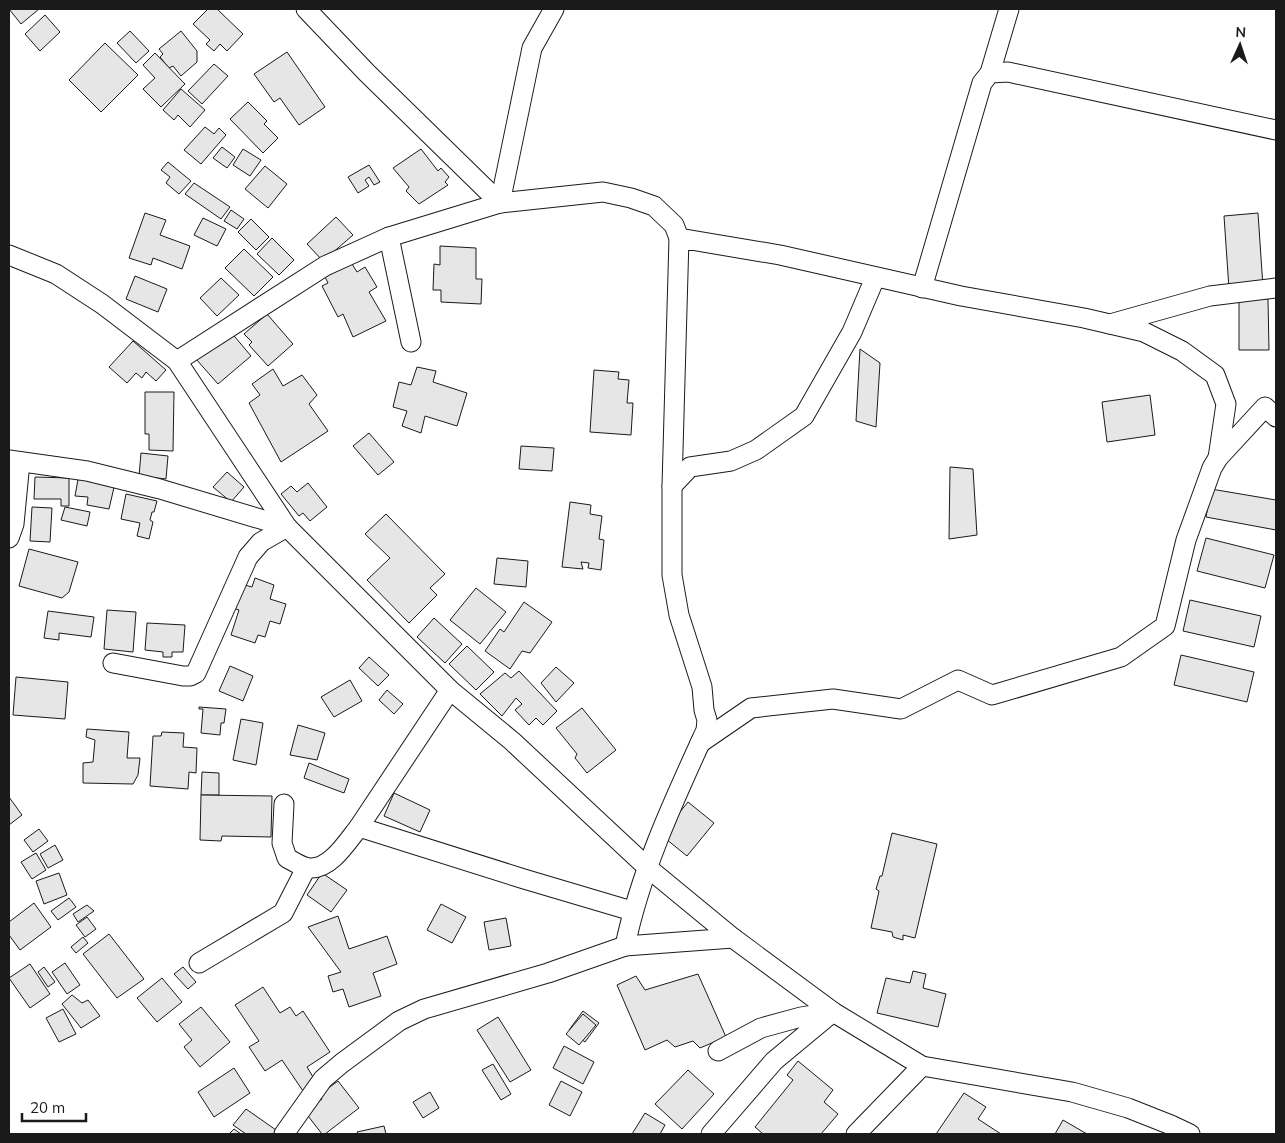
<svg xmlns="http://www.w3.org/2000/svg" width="1285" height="1143" font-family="Mulish,sans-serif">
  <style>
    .building { fill: #e6e6e6; stroke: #1a1a1a }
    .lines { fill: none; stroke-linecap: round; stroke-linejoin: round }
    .minor-casing { stroke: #1a1a1a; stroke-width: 21 }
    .minor { stroke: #fff; stroke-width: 19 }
  </style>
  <rect width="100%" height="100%" fill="#fff"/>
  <g class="building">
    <path d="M9,9H39L21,24Z"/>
    <path d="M208,9H217L243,34L227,51L220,44L214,51L206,44L210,40L193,24Z"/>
    <path d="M45,15L60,32L40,51L25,34Z"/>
    <path d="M130,31L149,51L136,63L117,43Z"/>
    <path d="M181,31L197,51V62L181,76L173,66L169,68L160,57L163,54L159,49Z"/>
    <path d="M105,43L138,75L101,112L69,80Z"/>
    <path d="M287,52L325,107L299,125L280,98L274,102L254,74Z"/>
    <path d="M155,53L185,84L161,107L143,89L155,78L143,65Z"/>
    <path d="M214,64L228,76L202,104L188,91Z"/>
    <path d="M181,89L205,110L190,127L178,115L174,120L163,110Z"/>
    <path d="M248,102L267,121L264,124L278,138L263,153L230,119Z"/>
    <path d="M205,127L214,134L219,128L226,135L201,164L184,150Z"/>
    <path d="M222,147L235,157L227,168L213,158Z"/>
    <path d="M243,149L261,160L250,176L233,165Z"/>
    <path d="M421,149L438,171L441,168L449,177L445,182L448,185L419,204L406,191L409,187L393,168Z"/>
    <path d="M168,162L191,181L179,194L166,183L170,177L161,170Z"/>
    <path d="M369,165L380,182L374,185L369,177L365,180L369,186L358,193L348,177Z"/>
    <path d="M265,166L287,184L268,208L245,189Z"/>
    <path d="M194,183L230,207L221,219L185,194Z"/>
    <path d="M231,210L244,219L237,229L224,221Z"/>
    <path d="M145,213L166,220L160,235L190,246L182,269L153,258L151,265L129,258Z"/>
    <path d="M1258,213L1263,287L1229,289L1224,216Z"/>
    <path d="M336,217L353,235L323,261L307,244Z"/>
    <path d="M203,218L226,229L217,246L194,235Z"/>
    <path d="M251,219L269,237L256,250L238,232Z"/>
    <path d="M272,238L294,260L279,275L257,254Z"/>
    <path d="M440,246L476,248V279H482L481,304L441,302V290H433L434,264L440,265Z"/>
    <path d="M244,249L273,277L254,296L225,268Z"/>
    <path d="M352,264L357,272L365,267L377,287L369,292L386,321L353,337L343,314L338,317L322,286L328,283L325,277Z"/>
    <path d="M135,276L167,289L158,312L126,299Z"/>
    <path d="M221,278L239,295L217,316L200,298Z"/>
    <path d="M1239,298L1268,299L1269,350H1239Z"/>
    <path d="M267,314L293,344L268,366L249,345L252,342L244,334Z"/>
    <path d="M230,331L251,356L218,384L196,359Z"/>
    <path d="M133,341L166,370L156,381L146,372L142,378L136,373L127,383L109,367Z"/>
    <path d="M860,349L880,363L876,427L856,421Z"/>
    <path d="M417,367L436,371L433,382L467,393L457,426L425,416L421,433L402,426L407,411L393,407L399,382L411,385Z"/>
    <path d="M273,369L283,386L302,375L317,395L309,404L328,431L281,462L249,403L260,395L252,384Z"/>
    <path d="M594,370L619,372L618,379L629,380L627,403H633L631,435L590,432Z"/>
    <path d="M145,392H174L173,451L149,450V434H145Z"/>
    <path d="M1150,395L1155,435L1107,442L1102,402Z"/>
    <path d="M369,433L394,462L378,475L353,446Z"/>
    <path d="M521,446L554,448L552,471L519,469Z"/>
    <path d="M141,453L168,456L166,479L139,476Z"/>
    <path d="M950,467L973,469L977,535L949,539Z"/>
    <path d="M227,472L244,487L231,502L213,487Z"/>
    <path d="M79,474L115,483L109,509L87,505L88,497L75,496Z"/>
    <path d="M35,477L69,478V506H61V499H34Z"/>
    <path d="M308,483L327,507L310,521L303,513L299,516L281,494L291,486L297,492Z"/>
    <path d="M1211,489L1276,500V530L1206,517Z"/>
    <path d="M126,494L157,501L154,512H152L150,520L153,522L149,539L137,536L140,523L121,519Z"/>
    <path d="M570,502L591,505L590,514L602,516L599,539L604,540L601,570L588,568L589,563L581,562L583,569L562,567Z"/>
    <path d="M32,507L52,508L50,542L30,541Z"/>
    <path d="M65,507L90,512L87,526L61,520Z"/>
    <path d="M386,514L445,574L430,588L437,595L409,623L367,580L390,558L365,534Z"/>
    <path d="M1206,538L1274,555L1265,588L1197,571Z"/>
    <path d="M29,549L78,562L69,592L62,598L19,586Z"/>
    <path d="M497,558L528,561L526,587L494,584Z"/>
    <path d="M255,578L274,585L270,599L286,604L280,624L270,621L265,637L258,635L255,643L231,635L239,610L233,608L241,584L252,587Z"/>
    <path d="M476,588L506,612L480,644L450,620Z"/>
    <path d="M1190,600L1261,616L1254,647L1183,631Z"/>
    <path d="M524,602L552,622L530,653L522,651L510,669L485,651L500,629L504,632Z"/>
    <path d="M107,610L136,612L133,652L104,649Z"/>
    <path d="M48,611L94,617L91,637L59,633V640L44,638Z"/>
    <path d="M434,618L462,644L445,663L417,637Z"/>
    <path d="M147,623L185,625L183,652H172V657H163V652L145,650Z"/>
    <path d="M467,646L494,672L476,690L449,664Z"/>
    <path d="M1181,655L1254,672L1247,702L1174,685Z"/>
    <path d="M369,657L389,675L378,686L359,668Z"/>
    <path d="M230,666L253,676L243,701L219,691Z"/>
    <path d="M556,667L574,683L556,702L541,683Z"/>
    <path d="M519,671L557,711L543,725L536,718L529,725L515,710L522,704L516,698L502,716L480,694L505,673L511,678Z"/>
    <path d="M16,677L68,682L65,719L13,715Z"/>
    <path d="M350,680L362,701L334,717L321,697Z"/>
    <path d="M387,690L403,704L394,714L379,700Z"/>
    <path d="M199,707L226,709L224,723H221L220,735L201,733L203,709H199Z"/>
    <path d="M582,708L616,750L587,773L575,758L577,754L556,728Z"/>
    <path d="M241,719L263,723L256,765L233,760Z"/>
    <path d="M298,725L325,733L317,760L290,755Z"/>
    <path d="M87,729L129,732L127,758H140L138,775L133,784L83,783V763L93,762L95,740L86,737Z"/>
    <path d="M162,732L184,733L183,747L197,748L196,773L189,772L188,789L150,786L153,736H161Z"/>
    <path d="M309,763L349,779L344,793L304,778Z"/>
    <path d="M202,772L219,773V795H201Z"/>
    <path d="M394,793L430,810L420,832L384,816Z"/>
    <path d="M201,795L272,796L271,837L222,836L221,841L200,840Z"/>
    <path d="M9,797L22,815L9,825Z"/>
    <path d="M688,802L714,823L687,856L661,835Z"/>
    <path d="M39,829L48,841L33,852L24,840Z"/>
    <path d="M892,833L937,844L915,938L903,935V940L893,937L892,932L871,928L879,891L876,889L880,876H882Z"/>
    <path d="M55,845L63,860L48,868L40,854Z"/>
    <path d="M36,853L46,870L32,879L21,862Z"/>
    <path d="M59,873L67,895L44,904L36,881Z"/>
    <path d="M322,873L347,890L331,912L307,895Z"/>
    <path d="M69,898L76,907L58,920L51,911Z"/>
    <path d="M34,903L51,927L20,950L9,935V922Z"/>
    <path d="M441,904L466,917L452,943L427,930Z"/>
    <path d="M87,905L94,911L78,922L73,914Z"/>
    <path d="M338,916L349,949L387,936L397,964L373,973L381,996L349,1007L343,989L333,992L328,976L341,972L308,927Z"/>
    <path d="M87,917L96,929L85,937L76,925Z"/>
    <path d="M506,918L511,946L489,950L484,922Z"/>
    <path d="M109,934L144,979L117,998L83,954Z"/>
    <path d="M83,937L88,943L76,953L71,947Z"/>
    <path d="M65,963L80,985L67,994L52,972Z"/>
    <path d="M30,964L50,994L30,1008L9,978Z"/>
    <path d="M44,967L55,982L48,987L38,972Z"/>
    <path d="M183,967L196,982L188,989L174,974Z"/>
    <path d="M913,971L926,974L923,988L946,994L938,1027L877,1013L886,978L910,983Z"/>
    <path d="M698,974L726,1037L700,1048L693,1041L675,1047L667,1040L645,1050L617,985L636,976L645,990Z"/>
    <path d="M162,978L182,1002L157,1022L137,998Z"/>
    <path d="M263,987L280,1013L290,1007L296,1016L303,1011L330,1052L307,1067L316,1082L303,1091L282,1060L265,1071L249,1047L259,1041L235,1005Z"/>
    <path d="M72,995L82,1003L88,1000L100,1016L81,1028L62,1004Z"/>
    <path d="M201,1007L230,1042L200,1067L184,1047L192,1040L179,1024Z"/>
    <path d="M63,1009L76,1034L59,1042L46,1018Z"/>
    <path d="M583,1011L599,1023L585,1042L569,1030Z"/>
    <path d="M583,1014L596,1025L579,1045L566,1034Z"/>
    <path d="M498,1017L531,1070L510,1082L477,1030Z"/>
    <path d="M564,1046L594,1062L583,1084L553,1068Z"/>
    <path d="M798,1061L833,1090L824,1102L838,1114L821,1134H763L755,1127L793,1080L787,1075Z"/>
    <path d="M493,1064L511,1094L501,1100L482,1070Z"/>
    <path d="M234,1068L250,1093L214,1117L198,1092Z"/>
    <path d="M688,1070L714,1094L682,1129L655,1104Z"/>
    <path d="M338,1081L359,1108L325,1134H322L305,1112L322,1099L319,1095Z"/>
    <path d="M561,1081L582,1092L570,1116L549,1105Z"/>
    <path d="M430,1092L439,1108L423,1118L413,1102Z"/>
    <path d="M964,1093L986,1107L978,1119L1001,1134H936Z"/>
    <path d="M246,1109L276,1130L274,1134H246L233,1125Z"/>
    <path d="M645,1113L665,1125L660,1134H632Z"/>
    <path d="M1063,1120L1087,1134H1055Z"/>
    <path d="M384,1126L386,1134H358L357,1132Z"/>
    <path d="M234,1129L241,1134H229Z"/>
  </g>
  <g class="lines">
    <defs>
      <g id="minor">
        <path d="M306,9L367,73L500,203"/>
        <path d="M990,73L1009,9"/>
        <path d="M500,203L532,48L554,9"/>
        <path d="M389,237L411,342"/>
        <path d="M9,255L56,274L102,304L177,361L287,527L450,690L512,741L648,868L733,938L833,1012L922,1066L1072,1092L1128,1108L1171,1125L1190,1134"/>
        <path d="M922,288L982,83L990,73L1008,72L1276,130"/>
        <path d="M1110,324L1210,296L1276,288"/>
        <path d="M177,361L325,266L389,237L500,203L603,192L631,198L654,206L674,225L679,238"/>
        <path d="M9,460L87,471L160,489L287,527"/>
        <path d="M672,486L690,467L731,461L756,450L804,416L852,332L875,278"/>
        <path d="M9,538L14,524L20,462"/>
        <path d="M113,663L183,676H190L196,673L248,557L261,542L287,527"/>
        <path d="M450,690L359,827L524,879L632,911"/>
        <path d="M700,743L751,708L833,699L901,709L958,680L992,695L1121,657L1165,626L1186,540L1212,468L1218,458L1265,407L1276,417"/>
        <path d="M284,804L282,843L287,858C293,861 301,867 309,868C330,870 347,842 359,827"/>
        <path d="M733,938L625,946C641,870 674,800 706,730L707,720L704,710L702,687L679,615L672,575V486L679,238L780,255L961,296L1084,318L1144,332L1182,351L1215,375L1226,404L1218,458"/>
        <path d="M199,963L283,913L306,868"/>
        <path d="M284,1134L323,1079L342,1063L399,1021L424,1009L548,973L625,946"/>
        <path d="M711,1134L774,1061L833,1012L801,1017L761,1028L718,1051"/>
        <path d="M856,1134L922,1066"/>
      </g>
    </defs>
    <use href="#minor" class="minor-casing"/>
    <use href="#minor" class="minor"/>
  </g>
  <rect width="1285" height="1143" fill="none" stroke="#1a1a1a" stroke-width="20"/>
  <g transform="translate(1240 45) rotate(3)" stroke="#ffffff" stroke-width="4" paint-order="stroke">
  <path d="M0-4L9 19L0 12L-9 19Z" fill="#1a1a1a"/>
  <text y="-8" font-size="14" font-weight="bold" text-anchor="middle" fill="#1a1a1a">N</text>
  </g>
  <path d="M22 1113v8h64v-8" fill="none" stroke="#1a1a1a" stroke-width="2.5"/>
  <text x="30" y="1113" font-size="15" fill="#1a1a1a" stroke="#ffffff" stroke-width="4" paint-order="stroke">20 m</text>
</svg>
